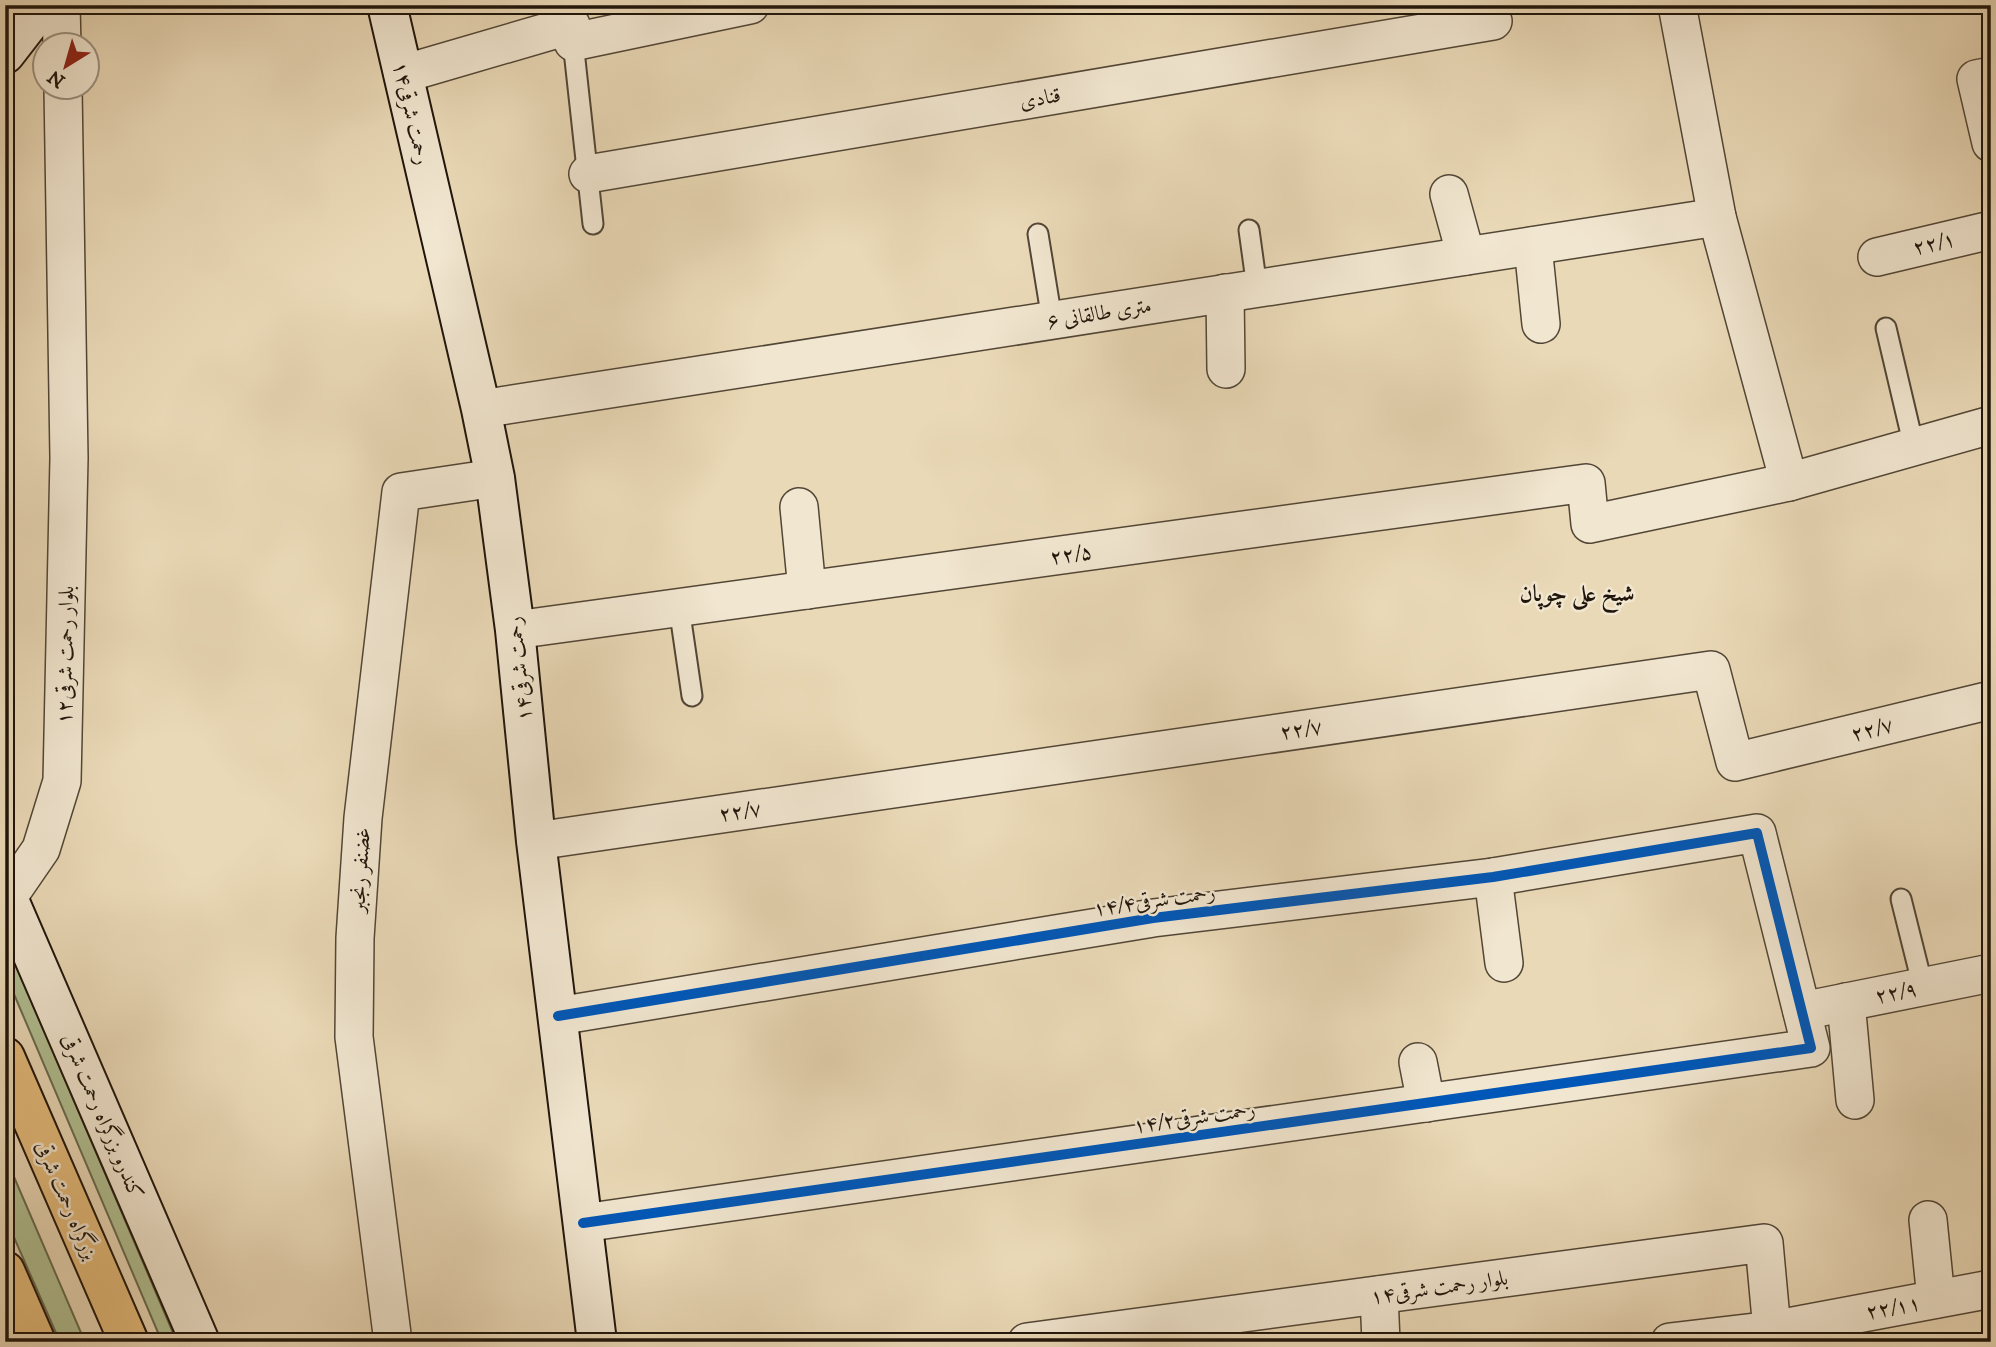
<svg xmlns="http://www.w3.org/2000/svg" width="1996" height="1347" font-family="'IM FELL DW Pica',Amiri,serif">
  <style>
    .green { fill: #b1c093; stroke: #686a4f; stroke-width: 2 }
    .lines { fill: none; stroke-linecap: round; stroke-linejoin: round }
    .lane-casing { stroke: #524636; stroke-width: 23 }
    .street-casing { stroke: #524636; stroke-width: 40 }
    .secondary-casing { stroke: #1f150b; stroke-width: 42 }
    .highway-casing { stroke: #1f150b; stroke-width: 42 }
    .lane { stroke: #f1e6d0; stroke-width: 19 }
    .street { stroke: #f1e6d0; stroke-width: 37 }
    .secondary { stroke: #f1e6d0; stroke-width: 38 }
    .highway { stroke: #e5bc7c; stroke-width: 38 }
    .cycleway-casing { stroke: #f1e6d0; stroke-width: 15 }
    .cycleway { stroke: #0057b8; stroke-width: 10 }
    .labels { text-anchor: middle; stroke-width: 5; stroke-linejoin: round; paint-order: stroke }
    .street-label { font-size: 21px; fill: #1f150b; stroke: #f1e6d0 }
    .neighbourhood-label { font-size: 23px; font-weight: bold; fill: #1f150b; stroke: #f1e6d0 }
  </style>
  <rect width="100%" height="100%" fill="#ead9b7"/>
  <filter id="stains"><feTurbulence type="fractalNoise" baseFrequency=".00286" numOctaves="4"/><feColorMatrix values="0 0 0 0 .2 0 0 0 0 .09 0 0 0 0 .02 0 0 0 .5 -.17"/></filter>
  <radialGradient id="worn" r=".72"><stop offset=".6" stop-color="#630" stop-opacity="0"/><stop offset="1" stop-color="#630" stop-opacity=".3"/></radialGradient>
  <g class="green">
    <path d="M5,939L177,1342H162L5,973Z"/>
    <path d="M5,1156L85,1342H60L5,1217Z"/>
  </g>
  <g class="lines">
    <defs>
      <g id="lane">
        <path d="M569,5L593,224"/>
        <path d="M1249,230L1257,288"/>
        <path d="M1038,234L1052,320"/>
        <path d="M1886,328L1914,447"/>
        <path d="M679,607L692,696"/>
        <path d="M1901,899L1923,987"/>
      </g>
      <g id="street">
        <path d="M61,5L62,46"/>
        <path d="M1677,5L1717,217L1789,482"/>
        <path d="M573,42L750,5"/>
        <path d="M403,74L571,25"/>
        <path d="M1991,76L1976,79L1991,143"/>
        <path d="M588,174L1493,21"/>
        <path d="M1449,194L1466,256"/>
        <path d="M1533,246L1541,324"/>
        <path d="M1877,257L1991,230"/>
        <path d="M1225,293L1226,369"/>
        <path d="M481,409L1717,217"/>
        <path d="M799,507L807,590"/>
        <path d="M515,630L1586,483L1590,524L1789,482L1991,425"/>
        <path d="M536,841L1711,670L1735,762L1991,700"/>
        <path d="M1493,877L1504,963"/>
        <path d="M8,897L41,849L62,781L69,458L63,88"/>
        <path d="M1846,1002L1855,1100"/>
        <path d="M1802,1011L1991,973"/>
        <path d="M558,1016L1153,918L1493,877L1757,833L1811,1048L583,1223"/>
        <path d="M1418,1062L1426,1103"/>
        <path d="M1928,1220L1936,1299"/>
        <path d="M1379,1295L1381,1342"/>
        <path d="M393,1342L354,1037L355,938L363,818L401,492L495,478"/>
        <path d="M1027,1342L1764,1243L1772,1330"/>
        <path d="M1670,1342L1772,1330L1991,1289"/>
      </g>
      <g id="secondary">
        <path d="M387,5L481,409L495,478L515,630L536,841L597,1342"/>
        <path d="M5,54L43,5"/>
        <path d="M5,891L200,1342"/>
      </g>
      <g id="highway">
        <path d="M5,1057L129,1342"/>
        <path d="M5,1271L36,1342"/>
      </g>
    </defs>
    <use href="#lane" class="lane-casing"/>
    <use href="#street" class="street-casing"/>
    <use href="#secondary" class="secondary-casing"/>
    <use href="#highway" class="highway-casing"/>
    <use href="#lane" class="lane"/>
    <use href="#street" class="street"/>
    <use href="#secondary" class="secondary"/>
    <use href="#highway" class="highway"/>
    <defs>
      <path id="cycleway" d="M558,1016L1153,918L1493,877L1757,833L1811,1048L583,1223"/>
    </defs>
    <use href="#cycleway" class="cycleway-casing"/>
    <use href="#cycleway" class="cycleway"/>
  </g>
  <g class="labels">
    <g class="street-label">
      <text transform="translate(1040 98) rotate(-10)" y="7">قنادی</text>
      <text transform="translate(412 113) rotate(77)" y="7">۱۴رحمت شرقی</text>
      <text transform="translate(1934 243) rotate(-13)" y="7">۲۲/۱</text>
      <text transform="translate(1099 313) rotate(-9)" y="7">۶ متری طالقانی</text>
      <text transform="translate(1071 554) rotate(-8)" y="7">۲۲/۵</text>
      <text transform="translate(65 655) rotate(-89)" y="7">بلوار رحمت شرقی۱۲</text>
      <text transform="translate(519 669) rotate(-96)" y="7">۱۴رحمت شرقی</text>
      <text transform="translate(1301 729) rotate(-8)" y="7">۲۲/۷</text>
      <text transform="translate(1872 729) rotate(-14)" y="7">۲۲/۷</text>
      <text transform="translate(740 811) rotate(-8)" y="7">۲۲/۷</text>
      <text transform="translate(360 870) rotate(-86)" y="7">غضنفر رنجبر</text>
      <text transform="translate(1154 900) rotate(-8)" y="7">۱۴/۴رحمت شرقی</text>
      <text transform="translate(1896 992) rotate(-11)" y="7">۲۲/۹</text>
      <text transform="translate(103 1116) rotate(67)" y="7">کندرو بزرگراه رحمت شرقی</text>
      <text transform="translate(1194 1117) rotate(-8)" y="7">۱۴/۲رحمت شرقی</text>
      <text transform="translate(67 1200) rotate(67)" y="7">بزرگراه رحمت شرقی</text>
      <text transform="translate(1439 1287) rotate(-8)" y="7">بلوار رحمت شرقی۱۴</text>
      <text transform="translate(1893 1307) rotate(-10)" y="7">۲۲/۱۱</text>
    </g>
    <g class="neighbourhood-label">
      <text x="1577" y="601">شیخ علی چوپان</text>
    </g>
  </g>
  <rect width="1996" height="1347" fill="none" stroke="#ead9b7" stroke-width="28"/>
  <rect x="7" y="7" width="1982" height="1333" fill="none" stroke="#1f150b" stroke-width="3.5"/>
  <rect x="14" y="14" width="1968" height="1319" fill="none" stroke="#1f150b" stroke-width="2"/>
  <g transform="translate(66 66) rotate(217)"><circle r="33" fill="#f1e6d0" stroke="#9d9281" stroke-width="2"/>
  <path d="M0-5L12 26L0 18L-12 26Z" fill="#8f2418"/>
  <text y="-10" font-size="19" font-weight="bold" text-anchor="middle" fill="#1f150b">N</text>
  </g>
  <rect width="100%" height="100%" filter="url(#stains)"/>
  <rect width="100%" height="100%" fill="url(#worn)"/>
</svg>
